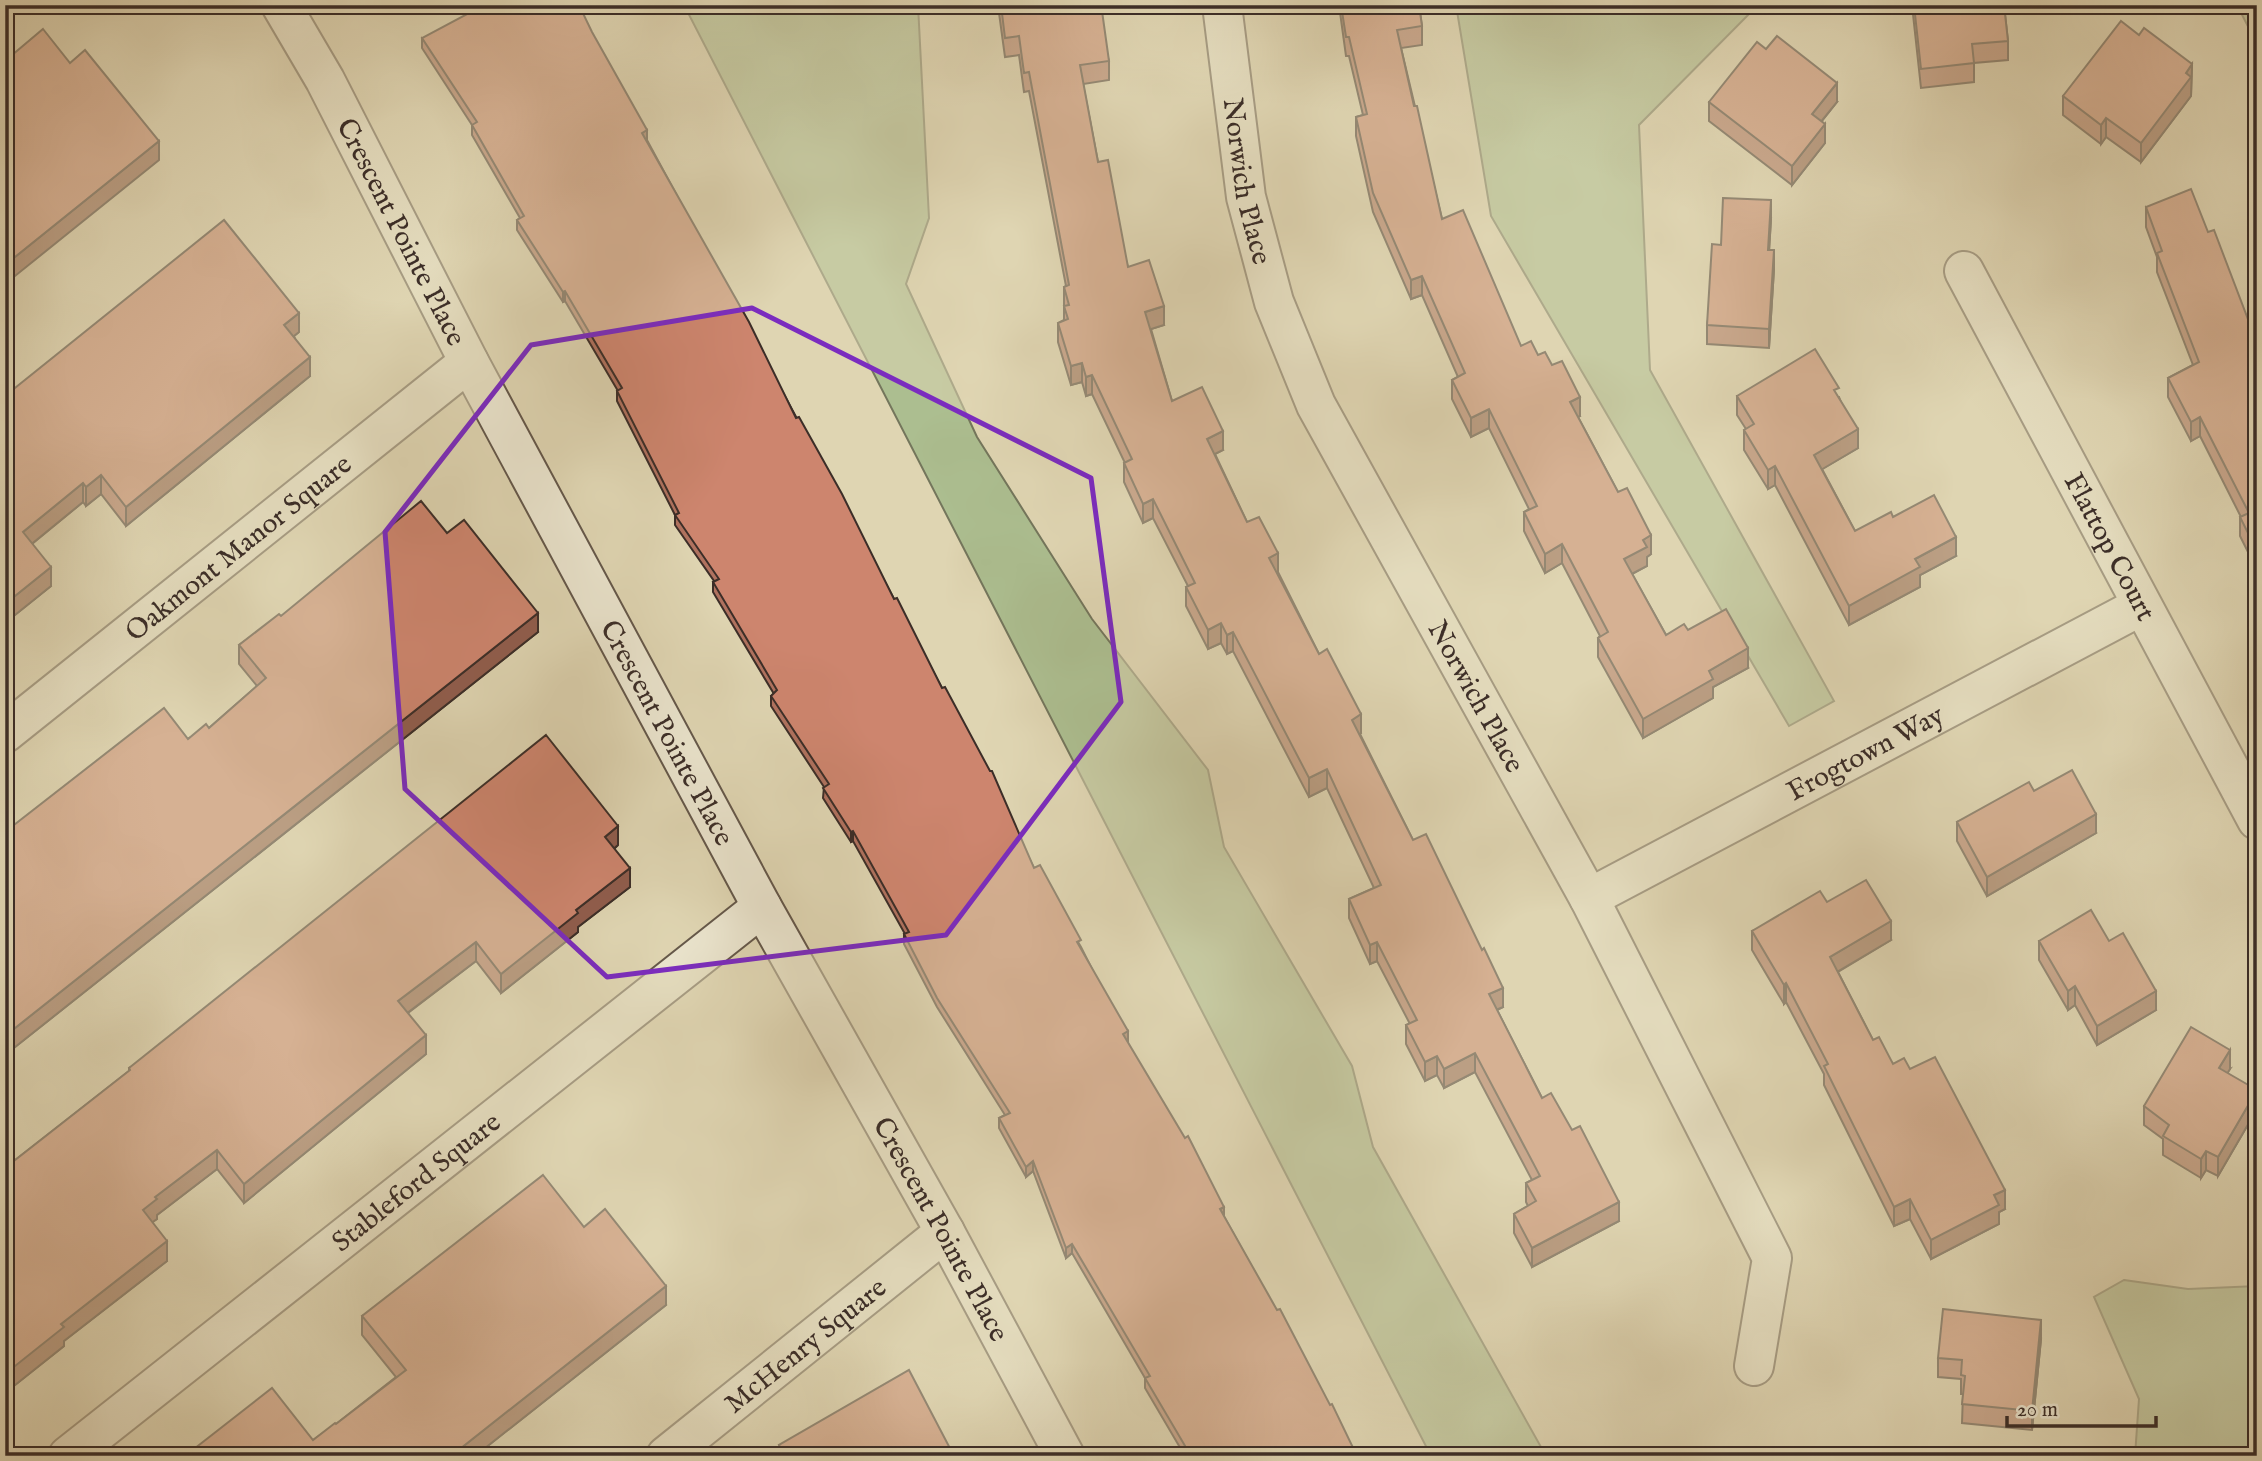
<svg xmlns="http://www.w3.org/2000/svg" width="2262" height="1461" font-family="'IM FELL English',serif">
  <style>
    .green { fill: #acbe90; stroke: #74765c; stroke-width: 2 }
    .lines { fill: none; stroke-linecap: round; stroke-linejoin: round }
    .minor-casing { stroke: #65584a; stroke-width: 42 }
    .minor { stroke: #eae4cd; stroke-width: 38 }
    .wall { fill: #b0725f; stroke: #3c2e28; stroke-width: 2 }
    .shaded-wall { fill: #905d4d; stroke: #3c2e28; stroke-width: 2 }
    .building { fill: #cd856e; stroke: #3c2e28; stroke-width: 2 }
    .marked { fill: none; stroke: #7b2cbf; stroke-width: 5; stroke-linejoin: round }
    .labels { text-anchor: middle; stroke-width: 5; stroke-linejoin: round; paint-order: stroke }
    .street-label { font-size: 28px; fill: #3c2e28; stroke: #eae4cd }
  </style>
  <rect width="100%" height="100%" fill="#dfd5b2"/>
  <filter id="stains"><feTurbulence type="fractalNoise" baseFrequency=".00286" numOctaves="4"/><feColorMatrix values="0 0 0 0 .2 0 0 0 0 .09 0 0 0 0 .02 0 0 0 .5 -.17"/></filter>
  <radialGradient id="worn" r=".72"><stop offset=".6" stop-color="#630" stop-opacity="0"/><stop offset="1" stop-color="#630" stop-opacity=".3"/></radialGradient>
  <g class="green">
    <path d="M684,5H918L929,218L906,284L977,437L1092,619L1208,770L1224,847L1352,1066L1373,1147L1546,1456H1431Z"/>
    <path d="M1456,5H1758L1639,125L1650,370L1834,701L1789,726L1491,216Z"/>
    <path d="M2237,5H2257V44Z"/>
    <path d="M2124,1280L2188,1289L2257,1286V1456H2135L2139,1399L2094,1297Z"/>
  </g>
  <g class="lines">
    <defs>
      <g id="minor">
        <path id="s1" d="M281,5L325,80L469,362L762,907L945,1232L1065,1456"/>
        <path id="s2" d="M1222,5L1246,197L1274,302L1316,405L1589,898L1772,1258L1754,1366"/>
        <path id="s3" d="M1964,271L2257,820"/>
        <path id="s4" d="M5,733L469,362"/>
        <path id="s5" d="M1589,898L2141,606"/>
        <path id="s6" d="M68,1456L762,907"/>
        <path id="s7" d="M666,1456L945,1232"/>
      </g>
    </defs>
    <use href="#minor" class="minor-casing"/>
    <use href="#minor" class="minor"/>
  </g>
  <g class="wall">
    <path d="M999,5H1094L1095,12L1109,61V80L1083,84L1098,162L1128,267L1164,325L1151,329L1172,401L1223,450L1215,454L1247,522L1278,572L1319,654L1361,733L1360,734L1413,840L1503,1007L1497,1010L1542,1098L1619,1221L1532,1267L1514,1233V1214L1528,1206L1526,1202V1183L1532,1180L1475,1072L1444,1088L1437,1075L1425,1081L1406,1044V1025L1410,1024L1377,961L1370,964L1349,918V899L1374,888L1327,788L1309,797L1233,651L1227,654L1221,643L1208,649L1186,606V587L1188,586L1153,518L1143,523L1124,482V463H1125L1092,394L1086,396L1082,382L1071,385L1058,342V323L1064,320V287L1066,286L1029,91L1024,92L1019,55L1005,57L999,13Z"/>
    <path d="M1339,5H1419L1422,26V45L1401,48L1442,219L1521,346L1538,355L1580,416L1578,417L1651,554L1647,557V566L1632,574L1666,635L1688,630L1748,668L1713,687V698L1643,738L1598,657V638L1600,636L1562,563L1545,573L1524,531V512L1529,509L1489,428L1471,437L1452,399V380L1458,377L1422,295L1411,299L1373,212L1356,136V117L1363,115L1349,56H1346Z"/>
    <path d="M1912,5H2004L2008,41V60L1974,63V82L1921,88Z"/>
    <path d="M2139,35L2192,64L2191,96L2141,162L2106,137L2101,144L2063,115V96Z"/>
    <path d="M422,38L647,140L942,688L1034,868L1081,947L1128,1041L1127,1042L1357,1456H1185L1145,1388V1378L1072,1253L1066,1258L1033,1171L1026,1177L999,1128V1118L1005,1115L937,1007L904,944V934H905L853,841L851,842L823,798L824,787L771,706V696L774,694L713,592V582L714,581L675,525V515L617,401V391H618L565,301L563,302L517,230V220L520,218L472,135V125L422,48Z"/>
    <path d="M1709,102H1837L1822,121L1825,143L1792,185L1709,121Z"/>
    <path d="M2146,207L2208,232L2257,343V570L2240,536V517H2241L2200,436L2191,441L2168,397V378L2193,365L2157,272V257L2146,227Z"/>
    <path d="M1771,219L1769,250L1774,269L1769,348L1707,344V325L1721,245Z"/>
    <path d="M299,332L294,336L310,376L126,526L101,494L86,506L83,502L32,544L51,586L5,623V396Z"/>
    <path d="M1737,396L1839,397L1858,448L1822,469L1855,531L1893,517L1956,556L1920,575V587L1849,625L1775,485L1768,489L1744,450V430L1746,429L1737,415Z"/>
    <path d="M447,533L538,632L5,1055V832L209,728L257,686L239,664V645L281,616Z"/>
    <path d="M2034,791L2096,833L1987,896L1957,841V822Z"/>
    <path d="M618,845L614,849L630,887L578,927V932L501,993L476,961L408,1013L426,1054L244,1203L217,1169L157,1215V1219L152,1222L167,1261L64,1341V1346L5,1393V1168L129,1071V1068Z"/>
    <path d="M1827,902L1891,940L1838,972L1873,1040L1893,1064L1910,1069L2005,1209L1999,1212V1224L1931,1259L1910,1219L1894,1226L1824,1085V1074L1786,1002L1784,1004L1752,950V931Z"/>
    <path d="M2039,941H2109L2156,1010L2097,1045L2075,1005L2068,1010L2039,960Z"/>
    <path d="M2230,1069L2227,1073L2257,1109L2218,1176L2206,1170L2201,1178L2163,1155V1139L2144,1125V1106Z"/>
    <path d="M584,1227L666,1305L475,1456H185L313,1440L336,1424L396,1377L362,1335V1316Z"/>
    <path d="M2041,1339L2032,1430L1962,1423L1963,1394H1961V1379L1938,1377V1358Z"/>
    <path d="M779,1445L954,1456H780Z"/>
  </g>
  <g class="shaded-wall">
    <path d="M2192,64L2191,96L2141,162V143Z"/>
    <path d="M1837,83V102L1812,133V114Z"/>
    <path d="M2106,118V137L2101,144V125Z"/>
    <path d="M1825,124V143L1792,185V166Z"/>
    <path d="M647,130V140L642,142V133Z"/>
    <path d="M159,141V160L5,284V265Z"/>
    <path d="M1771,200V219L1768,269V250Z"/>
    <path d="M1774,250V269L1769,348V329Z"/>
    <path d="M1422,276V295L1411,299V280Z"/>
    <path d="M565,291V301L563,302V292Z"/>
    <path d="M1164,306V325L1145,331V312Z"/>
    <path d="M299,313V332L284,344V325Z"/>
    <path d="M310,357V376L126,526V507Z"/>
    <path d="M1082,363V382L1071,385V366Z"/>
    <path d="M1092,375V394L1086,396V377Z"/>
    <path d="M1580,397V416L1570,421V402Z"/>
    <path d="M1489,409V428L1471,437V418Z"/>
    <path d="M2200,417V436L2191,441V422Z"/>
    <path d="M1858,429V448L1814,474V455Z"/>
    <path d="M1223,431V450L1207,458V439Z"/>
    <path d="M1775,466V485L1768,489V470Z"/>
    <path d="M101,475V494L86,506V487Z"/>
    <path d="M83,483V502L23,551V532Z"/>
    <path d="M1153,499V518L1143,523V504Z"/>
    <path d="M1651,535V554L1647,557V566L1624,578V559L1643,540Z"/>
    <path d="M1956,537V556L1920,575V587L1849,625V606L1915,559Z"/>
    <path d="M1562,544V563L1545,573V554Z"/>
    <path d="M1278,553V572L1269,577V558Z"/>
    <path d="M51,567V586L5,623V604Z"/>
    <path d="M538,613V632L5,1055V1036Z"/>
    <path d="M1221,623V643L1208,649V630Z"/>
    <path d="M1233,632V651L1227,654V635Z"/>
    <path d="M1748,648V668L1713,687V698L1643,738V719L1709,671Z"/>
    <path d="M1361,714V733L1352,739V720Z"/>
    <path d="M1327,769V788L1309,797V778Z"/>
    <path d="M2096,814V833L1987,896V877Z"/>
    <path d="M618,826V845L605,856V837Z"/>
    <path d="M853,831V841L851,842V832Z"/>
    <path d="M630,868V887L578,927V932L501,993V974L576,910Z"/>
    <path d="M1891,921V940L1830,976V957Z"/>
    <path d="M476,942V961L398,1020V1001Z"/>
    <path d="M1377,942V961L1370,964V945Z"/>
    <path d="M1786,983V1002L1784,1004V985Z"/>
    <path d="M2075,986V1005L2068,1010V991Z"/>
    <path d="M1503,988V1007L1489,1013V994Z"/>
    <path d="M2156,991V1010L2097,1045V1026Z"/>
    <path d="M1128,1031V1041L1123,1044V1034Z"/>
    <path d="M426,1035V1054L244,1203V1184Z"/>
    <path d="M2230,1050V1069L2219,1087V1068Z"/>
    <path d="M1475,1053V1072L1444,1088V1069Z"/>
    <path d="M1437,1056V1075L1425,1081V1062Z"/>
    <path d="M2257,1090V1109L2218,1176V1157Z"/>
    <path d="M217,1150V1169L157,1215V1219L143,1229V1210L155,1197Z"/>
    <path d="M2206,1151V1170L2201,1178V1159Z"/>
    <path d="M1033,1161V1171L1026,1177V1167Z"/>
    <path d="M2005,1190V1209L1999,1212V1224L1931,1259V1240L1994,1195Z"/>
    <path d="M1910,1199V1219L1894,1226V1207Z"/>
    <path d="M1619,1202V1221L1532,1267V1248Z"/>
    <path d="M1224,1207V1216L1220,1209Z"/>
    <path d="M167,1241V1261L64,1341V1346L5,1393V1374L61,1324Z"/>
    <path d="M1072,1244V1253L1066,1258V1248Z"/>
    <path d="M666,1286V1305L475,1456H451Z"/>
    <path d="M2041,1320V1339L2032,1430V1411Z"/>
  </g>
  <g class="building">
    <path d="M484,5H579L592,32L647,130L642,133L749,322L796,418L799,417L842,494L894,599L897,598L942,688L945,687L990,771H992L1034,868L1040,865L1081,940L1077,942L1128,1031L1123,1034L1185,1138L1188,1136L1224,1207L1220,1209L1277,1310L1280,1309L1330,1405L1332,1404L1357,1456H1191L1145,1378L1150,1376L1072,1244L1066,1248L1033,1161L1026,1167L999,1118L1010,1113L937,998L904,934L909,932L853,831L851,832L823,788L829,784L771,696L777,690L713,582L719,579L675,515L679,513L617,391L622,388L565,291L563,292L517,220L524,216L472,125L477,122L422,38Z"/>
    <path d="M1001,5H1094L1095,12L1102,11L1109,61L1080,65L1098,162L1108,160L1128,267L1149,260L1164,306L1145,312L1172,401L1202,387L1223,431L1207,439L1247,522L1259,517L1278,553L1269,558L1319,654L1327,649L1361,714L1352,720L1413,840L1426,834L1482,950L1484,948L1503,988L1489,994L1542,1098L1551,1093L1572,1130L1580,1126L1619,1202L1532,1248L1514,1214L1536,1201L1526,1183L1540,1176L1475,1053L1444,1069L1437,1056L1425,1062L1406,1025L1417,1020L1377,942L1370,945L1349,899L1381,885L1327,769L1309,778L1233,632L1227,635L1221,623L1208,630L1186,587L1195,583L1153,499L1143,504L1124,463L1132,459L1092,375L1086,377L1082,363L1071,366L1058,323L1068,319L1064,306L1069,305L1064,287L1069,285L1029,72L1024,73L1019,36L1005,38Z"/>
    <path d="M1341,5H1419L1422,26L1397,30L1414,106H1417L1442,219L1463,210L1521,346L1531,341L1538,355L1545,352L1552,365L1562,361L1580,397L1570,402L1618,492L1627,488L1651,535L1643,540L1647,547L1624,559L1666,635L1684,624L1688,630L1726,609L1748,648L1709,671L1713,679L1643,719L1598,638L1608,632L1562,544L1545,554L1524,512L1537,506L1489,409L1471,418L1452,380L1465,373L1422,276L1411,280L1373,193L1356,117L1367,114L1349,37H1346Z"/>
    <path d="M1914,5H2004L2008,41L1972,44L1974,63L1921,69Z"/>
    <path d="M2121,21L2139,35L2144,28L2192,64L2186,73L2191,77L2141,143L2106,118L2101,125L2063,96Z"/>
    <path d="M43,29L70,63L85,50L159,141L5,265V61Z"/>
    <path d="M1777,36L1837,83L1812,114L1825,124L1792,166L1709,102L1757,42L1766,49Z"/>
    <path d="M2191,189L2208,232L2214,230L2257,343V551L2240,517L2249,513L2200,417L2191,422L2168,378L2199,362L2157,253L2162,251L2146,207Z"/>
    <path d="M1723,198L1771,200L1768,250H1774L1769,329L1707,325L1712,244L1721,245Z"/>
    <path d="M224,220L299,313L284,325L310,357L126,507L101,475L86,487L83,483L23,532L51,567L5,604V396Z"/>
    <path d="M1815,349L1839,388L1834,390L1858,429L1814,455L1855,531L1891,512L1893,517L1934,495L1956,537L1915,559L1920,567L1849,606L1775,466L1768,470L1744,430L1754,424L1737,396Z"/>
    <path d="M421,501L447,533L464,520L538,613L5,1036V888L8,885L5,882V832L164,708L188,739L206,724L209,728L266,678L239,645L279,614L281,616Z"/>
    <path d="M546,735L618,826L605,837L630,868L576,910L578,913L501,974L476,942L398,1001L426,1035L244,1184L217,1150L155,1197L157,1199L143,1210L167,1241L61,1324L64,1327L5,1374V1168L130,1070L129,1068Z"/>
    <path d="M2072,770L2096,814L1987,877L1957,822L2029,782L2034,791Z"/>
    <path d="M1866,880L1891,921L1830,957L1873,1040L1879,1037L1893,1064L1904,1058L1910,1069L1935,1057L2005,1190L1994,1195L1999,1205L1931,1240L1910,1199L1894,1207L1824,1066L1828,1064L1786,983L1784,985L1752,931L1820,891L1827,902Z"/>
    <path d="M2091,910L2109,941L2123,933L2156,991L2097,1026L2075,986L2068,991L2039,941Z"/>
    <path d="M2191,1027L2230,1050L2219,1068L2257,1090L2218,1157L2206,1151L2201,1159L2163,1136L2169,1125L2144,1106Z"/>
    <path d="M543,1175L584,1227L605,1209L666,1286L451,1456H185L272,1388L313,1440L335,1423L336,1424L406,1370L362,1316Z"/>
    <path d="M1943,1309L2041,1320L2032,1411L1962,1404L1965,1376L1961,1375L1962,1360L1938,1358Z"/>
    <path d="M909,1370L954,1456H785L779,1445Z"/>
  </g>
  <path d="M0 0H2262V1461H0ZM752,308L1091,478L1121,702L946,935L607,977L405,789L385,532L531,345Z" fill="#dfd5b2" fill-opacity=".55" fill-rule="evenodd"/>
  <path class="marked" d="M752,308L1091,478L1121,702L946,935L607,977L405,789L385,532L531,345Z"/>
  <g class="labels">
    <g class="street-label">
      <text dy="10" stroke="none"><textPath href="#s2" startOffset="178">Norwich Place</textPath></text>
      <text dy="10" stroke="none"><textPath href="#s1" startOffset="257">Crescent Pointe Place</textPath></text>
      <text dy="10" stroke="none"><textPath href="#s3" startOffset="312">Flattop Court</textPath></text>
      <text dy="10" stroke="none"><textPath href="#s4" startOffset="298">Oakmont Manor Square</textPath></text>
      <text dy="10" stroke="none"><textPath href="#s2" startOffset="746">Norwich Place</textPath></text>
      <text dy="10" stroke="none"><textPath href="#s1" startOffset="824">Crescent Pointe Place</textPath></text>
      <text dy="10" stroke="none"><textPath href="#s5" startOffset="312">Frogtown Way</textPath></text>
      <text dy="10" stroke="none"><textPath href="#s6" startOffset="443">Stableford Square</textPath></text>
      <text dy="10" stroke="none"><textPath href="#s1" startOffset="1391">Crescent Pointe Place</textPath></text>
      <text dy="10" stroke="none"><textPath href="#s7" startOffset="178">McHenry Square</textPath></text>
    </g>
  </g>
  <rect width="2262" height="1461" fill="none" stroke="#dfd5b2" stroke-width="28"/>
  <rect x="7" y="7" width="2248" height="1447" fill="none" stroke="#3c2e28" stroke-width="3.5"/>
  <rect x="14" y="14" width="2234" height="1433" fill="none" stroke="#3c2e28" stroke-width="2"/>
  <path d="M2007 1416v10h149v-10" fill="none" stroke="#3c2e28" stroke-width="3.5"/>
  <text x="2017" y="1416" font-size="21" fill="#3c2e28" stroke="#eae4cd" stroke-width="5" paint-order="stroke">20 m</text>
  <rect width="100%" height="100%" filter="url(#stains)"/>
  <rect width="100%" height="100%" fill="url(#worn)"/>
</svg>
